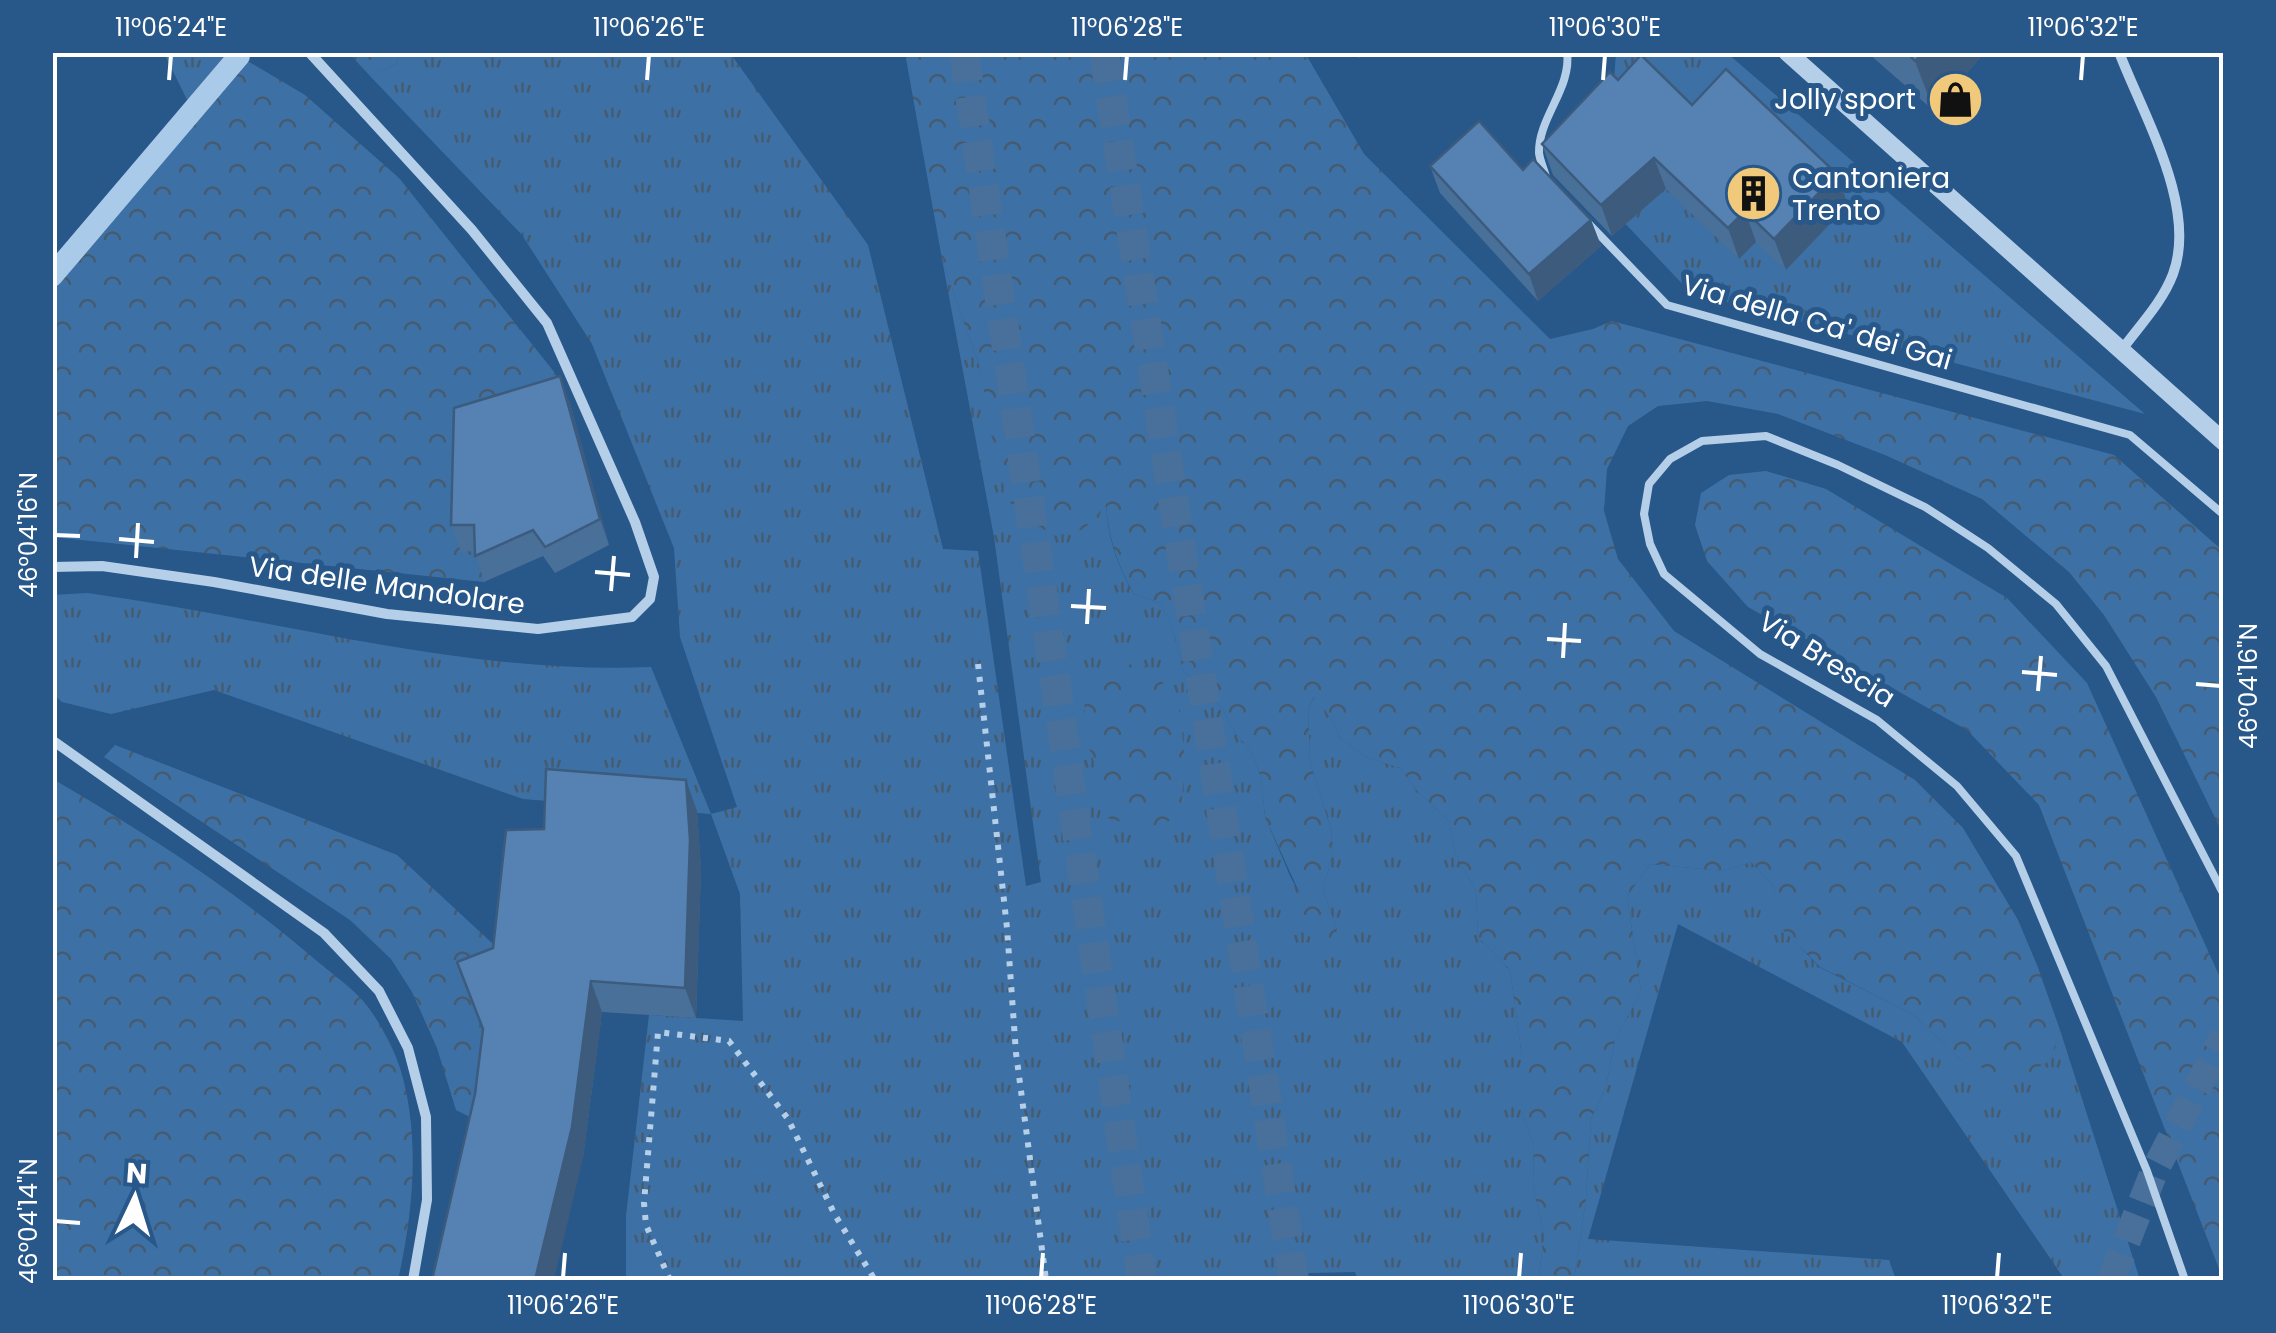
<svg xmlns="http://www.w3.org/2000/svg" width="2276" height="1333" font-family="Poppins,sans-serif">
  <style>
    .grass { fill: url(#grass-tufts) }
    .forest { fill: url(#forest-crowns) }
    .lines { fill: none; stroke-linecap: round; stroke-linejoin: round }
    .stream { stroke: #aacae9; stroke-width: 22 }
    .trunk-tunnel { stroke: #48709b; stroke-width: 28; stroke-dasharray: 28 14; stroke-linecap: butt }
    .motorway-tunnel { stroke: #48709b; stroke-width: 30; stroke-dasharray: 30 15; stroke-linecap: butt }
    .path { stroke: #b5cfe9; stroke-width: 6; stroke-dasharray: 5 8; stroke-linecap: butt }
    .service { stroke: #b5cfe9; stroke-width: 8 }
    .minor { stroke: #b5cfe9; stroke-width: 10 }
    .tertiary { stroke: #b5cfe9; stroke-width: 18 }
    .wall { fill: #497099 }
    .shaded-wall { fill: #3c5b7d }
    .building { fill: #5582b2; stroke: #3c5b7d; stroke-width: 2.5 }
    .ticks { fill: none; stroke: #fff; stroke-width: 4 }
    .labels { text-anchor: middle; stroke-width: 10; stroke-linejoin: round; paint-order: stroke }
    .poi-label { font-size: 28px; fill: #fff; stroke: #285789; text-anchor: end }
    .street-label { font-size: 28px; fill: #fff; stroke: #285789 }
    .neatline { fill: none; stroke: #fff; stroke-width: 4 }
    .ticks-label { font-size: 25px; text-anchor: middle; fill: #fff }
  </style>
  <defs>
    <pattern id="grass-tufts" width="24" height="20" patternUnits="userSpaceOnUse" patternTransform="scale(2.5)"><rect width="24" height="20" fill="#3d71a5"/><path d="M3 7l-1-3M5 7V3M7 7l1-3M15 17l-1-3M17 17v-4M19 17l1-3" fill="none" stroke="#465b70"/></pattern>
    <pattern id="forest-crowns" width="20" height="18" patternUnits="userSpaceOnUse" patternTransform="scale(2.5)"><rect width="20" height="18" fill="#3d71a5"/><path d="M2 6a3 3 0 1 1 6 0M12 15a3 3 0 1 1 6 0" fill="none" stroke="#465b70"/></pattern>
  </defs>
  <rect width="100%" height="100%" fill="#285789"/>
  <g class="grass">
    <path d="M237,52L239,56L192,110L164,53Z"/>
    <path d="M401,53H730L868,245L943,549L978,551L1026,886L1041,882L994,537L942,259L980,368L988,407L1106,503C1108,538 1116,563 1134,594L1160,603L1172,626L1183,670L1222,708L1236,734L1251,751L1261,777L1265,817L1291,878L1300,894L1337,930L1323,890L1333,852L1331,829L1310,763L1308,709L1315,696L1331,718L1340,738L1366,757L1400,768L1417,791L1449,821L1455,854L1476,891L1478,937L1510,970L1522,1056V1112L1534,1147L1533,1185L1544,1236L1539,1275L1544,1280H1358L1355,1272L1309,1273L1295,1280H626V1216L649,1015L743,1021L740,894L711,814L523,799L214,690L111,714L62,702L53,694V595L87,593C274,618 461,675 651,667L711,814L737,807L680,637L674,548L592,344L522,235L370,76L396,64Z"/>
    <path d="M1616,53H1727L2145,414L1690,292L1564,159L1613,94Z"/>
    <path d="M1751,862L1773,885L1784,930L1819,967L1914,1015L1962,1061L2051,1059L2060,1030L2140,1280H2065L1902,1042L1678,924L1588,1239L1889,1260L1896,1280H1574L1586,1199L1591,1119L1606,1087L1615,1039L1641,992L1627,896L1650,864L1724,871Z"/>
  </g>
  <g class="forest">
    <path d="M349,53H401L396,64L370,76Z"/>
    <path d="M905,53H1305L1364,154L1550,339L1593,329L1612,321L2114,455L2223,551V834L2156,697L2104,615L2069,572L1982,499L1885,455L1778,414L1707,401L1658,406L1628,426L1607,469L1604,511L1618,559L1674,631L1915,780L1963,828L2018,920L2037,965L2060,1030L2052,1059L2018,1080L1962,1061L1914,1015L1820,967L1783,930L1773,885L1751,862L1724,871L1650,864L1627,896L1641,992L1615,1039L1606,1087L1591,1119L1586,1199L1574,1280H1544L1539,1275L1544,1236L1533,1185L1534,1147L1522,1112V1056L1510,970L1478,937L1476,891L1455,854L1449,821L1417,791L1400,768L1366,757L1340,738L1331,718L1314,697L1308,709L1310,763L1331,829L1333,852L1323,890L1337,930L1325,952L1300,927V894L1265,817L1261,777L1251,751L1236,734L1222,708L1183,670L1172,626L1160,603L1134,594C1117,564 1109,539 1106,505L1084,529L1056,536L1015,514L997,468L980,368L942,259Z"/>
    <path d="M239,56L305,95L399,178L555,373L570,403L464,435L461,551H484V582L53,537V276Z"/>
    <path d="M1766,471L1826,489L2007,598L2087,683L2223,984V1279L2039,805L1967,730L1748,607L1707,561L1695,525L1701,493L1729,475Z"/>
    <path d="M1114,662L1149,667L1179,701L1185,763L1181,811L1156,832L1101,816L1094,762L1082,729C1090,712 1079,694 1083,676Z"/>
    <path d="M115,745L397,855L506,956L486,1125L456,1110L437,1048L412,992L391,959L350,920L104,757Z"/>
    <path d="M53,779C145,833 229,886 311,956C329,972 354,988 368,1007C380,1023 394,1049 400,1068C421,1136 413,1213 398,1280H53Z"/>
  </g>
  <g class="lines">
    <path class="stream" d="M52,276L239,56"/>
    <path class="trunk-tunnel" d="M2111,1280L2154,1172L2224,1036"/>
    <g class="motorway-tunnel">
      <path d="M964,52L1142,1280"/>
      <path d="M1104,52L1294,1280"/>
    </g>
    <g class="path">
      <path d="M978,664L1007,928L1016,1053L1046,1280"/>
      <path d="M670,1280L646,1225L644,1203L658,1032L729,1041L788,1119L835,1215L875,1280"/>
    </g>
    <g class="service">
      <path d="M1546,177C1544,169 1540,161 1539,153C1538,118 1572,88 1567,52"/>
      <path d="M1589,224L1667,305L2130,435L2224,515"/>
      <path d="M2185,1280L2147,1171L2016,856L1957,786L1877,720L1760,654L1664,574L1650,544L1644,514L1649,484L1670,459L1702,441L1766,436L1838,465L1925,507L1988,548L2056,604L2106,666L2224,895"/>
    </g>
    <g class="minor">
      <path d="M2119,52C2143,115 2198,207 2173,274C2162,303 2139,326 2121,351"/>
      <path d="M52,567L102,566L214,582L387,614L538,629L632,617L650,599L654,577L635,522L547,323L472,230L309,52"/>
      <path d="M52,740L324,933L379,991L408,1048L426,1117L427,1200L413,1280"/>
    </g>
    <path class="tertiary" d="M1787,52L2224,442"/>
  </g>
  <g class="wall">
    <path d="M1356,52H1370L1359,58Z"/>
    <path d="M1867,52H1985L1934,111Z"/>
    <path d="M1618,80L1692,105L1848,205L1786,270L1756,242L1739,259L1666,189L1612,236L1553,175L1542,144Z"/>
    <path d="M1430,166L1591,220L1601,246L1538,301L1440,193Z"/>
    <path d="M570,403L609,545L555,573L543,556L484,582L475,551L461,552L451,525Z"/>
    <path d="M697,811L701,870L696,1018L602,1012L583,1158L475,1094L493,948Z"/>
  </g>
  <g class="shaded-wall">
    <path d="M1923,52H1985L1934,111L1915,61Z"/>
    <path d="M1654,158L1666,189L1612,236L1601,205Z"/>
    <path d="M1837,174L1848,205L1786,270L1774,239Z"/>
    <path d="M1745,211L1756,242L1739,259L1728,228Z"/>
    <path d="M1591,220L1601,246L1538,301L1529,274Z"/>
    <path d="M560,376L570,403L609,545L600,519Z"/>
    <path d="M686,780L697,811L701,870L696,1018L685,988Z"/>
    <path d="M591,981L602,1012L583,1158L554,1280H535Z"/>
  </g>
  <g class="building">
    <path d="M1906,52H1923L1915,61Z"/>
    <path d="M1641,55L1692,105L1726,69L1837,174L1774,239L1745,211L1728,228L1654,158L1601,205L1542,144L1610,72L1618,80Z"/>
    <path d="M1479,121L1523,170L1533,159L1591,220L1529,274L1430,166Z"/>
    <path d="M560,376L600,519L545,547L533,530L475,556L474,525H451L454,408Z"/>
    <path d="M546,769L686,780L690,840L685,988L591,981L572,1127L535,1280H432L475,1094L483,1029L457,962L493,948L506,830L544,829Z"/>
  </g>
  <path class="ticks" d="M169,80L171,55M647,80L649,55M1125,80L1127,55M1603,80L1605,55M2081,80L2083,55M55,535L80,536M119,539L154,542M136,558L138,523M595,572L630,575M611,591L614,556M1071,606L1106,608M1087,624L1089,589M1547,639L1581,641M1563,658L1565,623M2022,672L2057,675M2196,684L2221,686M2038,691L2041,656M55,1221L80,1223M563,1278L565,1253M1041,1278L1043,1253M1519,1278L1521,1253M1997,1278L1999,1253"/>
  <defs>
    <symbol id="shop-disc" viewBox="-11 -11 22 22"><circle r="9.5" fill="#f1c97b" stroke="#285789"/><path d="M-5-2.5h2.3a2.7 3.5 0 0 1 5.4 0H5L5.5 6h-11ZM-1.5-2.5h3a1.5 2.3 0 0 0-3 0Z" fill="#111"/></symbol>
    <symbol id="building-disc" viewBox="-11 -11 22 22"><circle r="9.5" fill="#f1c97b" stroke="#285789"/><path d="M-4-6H4V6H1V3H-1V6H-4ZM-2.5-4.3h1.7v1.8h-1.7ZM.8-4.3h1.7v1.8H.8ZM-2.5-1h1.7V.8h-1.7ZM.8-1h1.7V.8H.8Z" fill="#111"/></symbol>
  </defs>
  <g fill-rule="evenodd">
    <use href="#shop-disc" x="1924" y="68" width="63" height="63"/>
    <use href="#building-disc" x="1722" y="162" width="63" height="63"/>
  </g>
  <g class="labels">
    <g class="poi-label">
      <text x="1916" y="109">Jolly sport</text>
      <text x="1792" y="188" text-anchor="start">Cantoniera<tspan x="1792" dy="32">Trento</tspan></text>
    </g>
    <g class="street-label">
      <text transform="translate(1817 322) rotate(16)" y="10">Via della Ca' dei Gai</text>
      <text transform="translate(387 585) rotate(8)" y="10">Via delle Mandolare</text>
      <text transform="translate(1827 659) rotate(32)" y="10">Via Brescia</text>
    </g>
  </g>
  <rect width="2276" height="1333" fill="none" stroke="#285789" stroke-width="110"/>
  <g transform="translate(135 1198) rotate(4)" stroke="#285789" stroke-width="8" paint-order="stroke">
  <path d="M0-8L18 38L0 25L-18 38Z" fill="#ffffff"/>
  <text y="-15" font-size="28" font-weight="bold" text-anchor="middle" fill="#ffffff">N</text>
  </g>
  <rect x="55" y="55" width="2166" height="1223" class="neatline"/>
  <g class="ticks-label">
    <text x="171" y="36">11°06'24"E</text>
    <text x="649" y="36">11°06'26"E</text>
    <text x="1127" y="36">11°06'28"E</text>
    <text x="1605" y="36">11°06'30"E</text>
    <text x="2083" y="36">11°06'32"E</text>
    <text transform="translate(28 535) rotate(-90)" y="9">46°04'16"N</text>
    <text transform="translate(2248 686) rotate(-90)" y="9">46°04'16"N</text>
    <text transform="translate(28 1221) rotate(-90)" y="9">46°04'14"N</text>
    <text x="563" y="1314">11°06'26"E</text>
    <text x="1041" y="1314">11°06'28"E</text>
    <text x="1519" y="1314">11°06'30"E</text>
    <text x="1997" y="1314">11°06'32"E</text>
  </g>
</svg>
